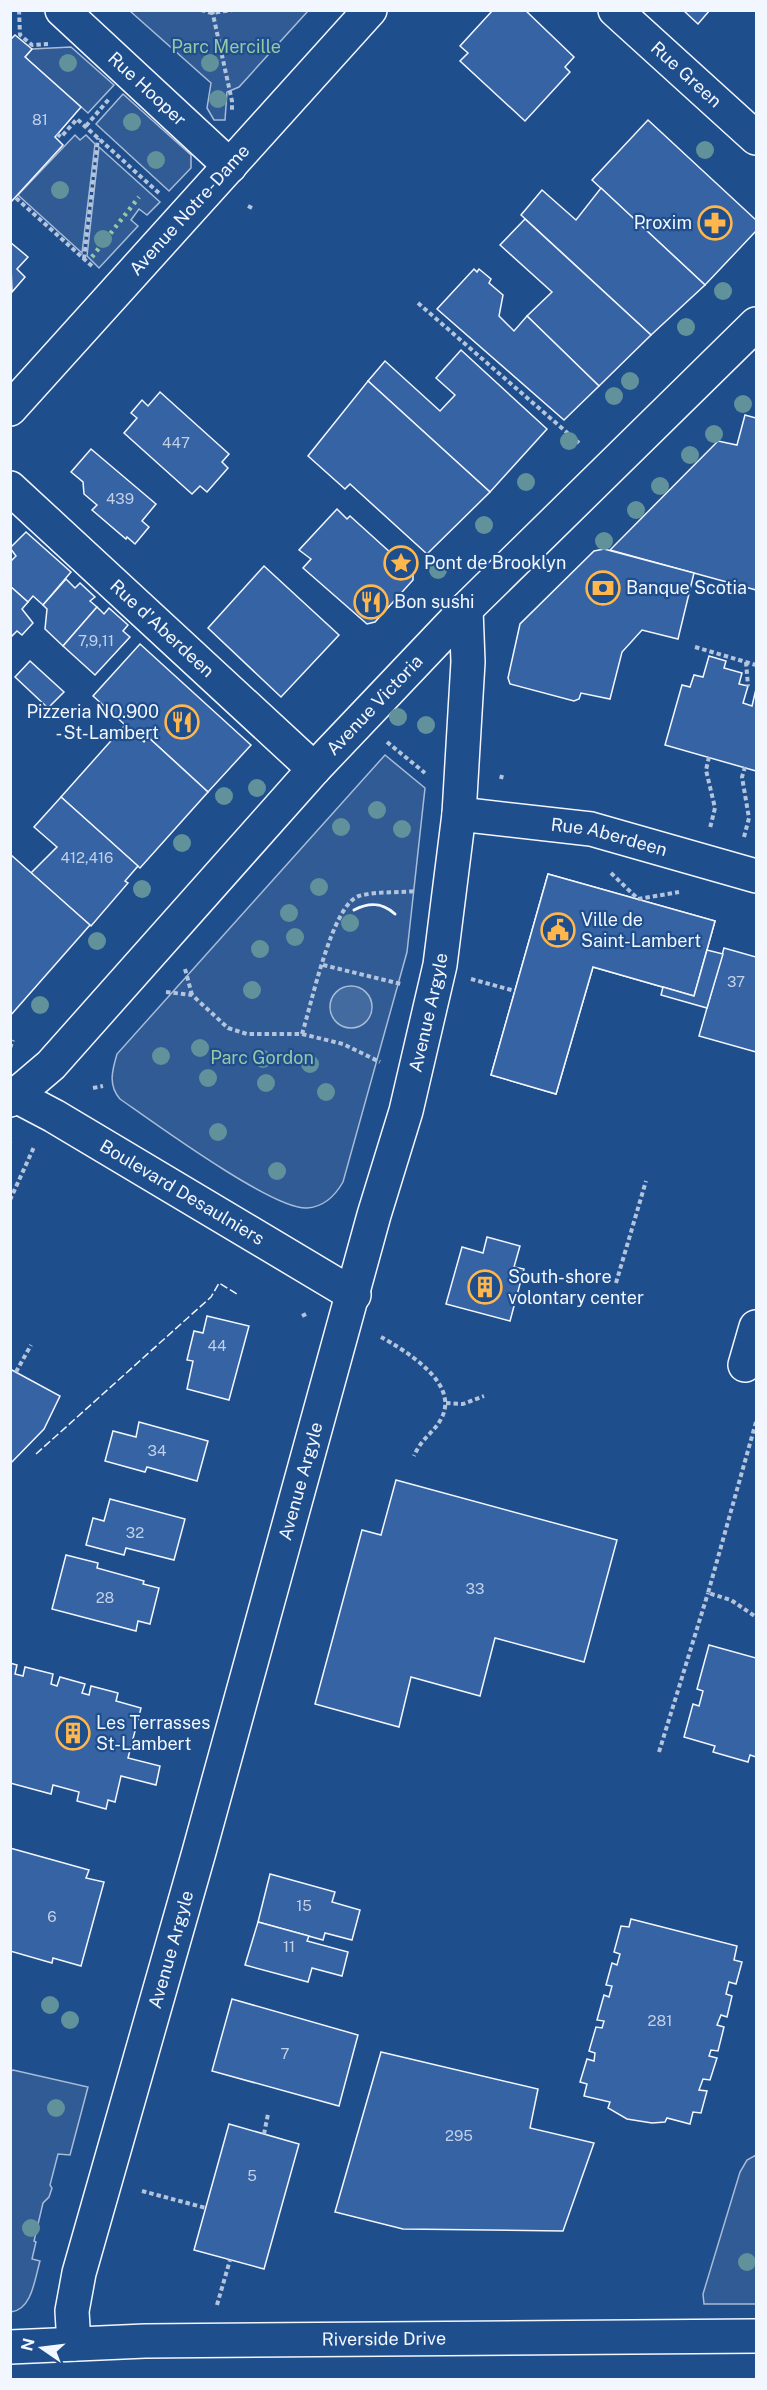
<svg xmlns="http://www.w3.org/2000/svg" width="767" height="2390" font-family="'Public Sans',sans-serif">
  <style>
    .green { fill: #305b95; stroke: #a8bbd7; stroke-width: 1.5 }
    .water { fill: #446ba0; stroke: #a8bbd7; stroke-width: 1.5 }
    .building { fill: #3563a3; stroke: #f2f6ff; stroke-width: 1.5 }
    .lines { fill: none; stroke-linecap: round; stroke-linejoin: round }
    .street-casing { stroke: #f2f6ff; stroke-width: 36 }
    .secondary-casing { stroke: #f2f6ff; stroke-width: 36 }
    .path { stroke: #b3c4dc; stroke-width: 4; stroke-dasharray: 4.5 3; stroke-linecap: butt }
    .street { stroke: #1f4e8c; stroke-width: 33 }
    .secondary { stroke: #1f4e8c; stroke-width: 33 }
    .hedge { stroke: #97c8a6; stroke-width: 4.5; stroke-dasharray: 3 4.5; stroke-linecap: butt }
    .fence { stroke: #f2f6ff; stroke-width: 1.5; stroke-dasharray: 8 3; stroke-linecap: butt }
    .wall { stroke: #f2f6ff; stroke-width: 3 }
    .tree { fill: #61919a }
    .labels { text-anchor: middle; stroke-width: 4.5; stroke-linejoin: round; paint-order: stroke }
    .number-label { font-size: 15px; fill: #c3d1e8 }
    .park-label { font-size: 18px; fill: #97c8a6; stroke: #1f4e8c }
    .street-label { font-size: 18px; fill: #f2f6ff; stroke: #1f4e8c }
    .poi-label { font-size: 18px; fill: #f2f6ff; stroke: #1f4e8c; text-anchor: start }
  </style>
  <rect width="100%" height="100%" fill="#1f4e8c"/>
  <g class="green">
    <path d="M130,11H308L239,87L227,92L225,120H214L207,108L211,83Z"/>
    <path d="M71,47L114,85L88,113L25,57L32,49Z"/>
    <path d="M123,94L191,155V168L169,191L96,124Z"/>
    <path d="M75,135L80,140L86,135L95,144L82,253L18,195Z"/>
    <path d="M99,147L160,202L147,215L139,209L131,220L138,226L99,268L87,256Z"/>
    <path d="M385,755L425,788L407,952L343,1182C335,1196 323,1207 307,1208C273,1210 153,1122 120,1099C108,1085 112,1071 117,1054Z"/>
    <path d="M13,2070L88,2087L70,2155L58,2154L50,2185L52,2188L49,2197L43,2203L34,2241L36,2242L32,2259L40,2261C35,2278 32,2310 11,2312L10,2072Z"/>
    <path d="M756,2155V2304H704L703,2294L740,2172L747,2160Z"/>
  </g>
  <circle class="water" cx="351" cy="1007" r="21"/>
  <g class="building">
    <path d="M493,10H525L574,57L565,67L570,72L525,121L460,61L468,53L460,46Z"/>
    <path d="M683,10H710L698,24Z"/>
    <path d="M15,35L32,49L25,57L81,107L55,137L63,145L10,203V40Z"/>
    <path d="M648,120L756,220V231L705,285L592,180Z"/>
    <path d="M601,188L705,285L651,335L521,215L542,190L576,220Z"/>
    <path d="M525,219L651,335L599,386L527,316L552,292L500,245Z"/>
    <path d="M10,242L28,257L17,269L25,277L12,292Z"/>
    <path d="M474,269L477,272L479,269L491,279L489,283L503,295L499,316L514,331L527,316L599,386L564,420L437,309Z"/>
    <path d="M461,350L547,429L490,492L368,381L385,361L440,411L455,395L436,378Z"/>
    <path d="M368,381L490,492L427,554L350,484L345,489L308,456Z"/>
    <path d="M160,392L229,454L222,462L228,468L207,492L200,486L192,494L124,433L137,418L131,413L142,400L148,406Z"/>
    <path d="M745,415L756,418V590L610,550L718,441L737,445Z"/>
    <path d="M91,449L156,504L142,521L149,527L135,544L127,537L126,539L92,510L97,505L84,494L83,482L71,472Z"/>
    <path d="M337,509L347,519L350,516L413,573V580L375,622L367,624L303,568L311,559L299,550Z"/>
    <path d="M26,532L71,572L43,605L33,596L28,602L10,586V562L16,556L10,548Z"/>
    <path d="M604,549L694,573L678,639L642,630L622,652L610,699L581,693L579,699L574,701L510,684L508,678L520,624L594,551Z"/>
    <path d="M264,566L339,635L281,697L208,628Z"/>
    <path d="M66,579L75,588L80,583L95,597L90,601L97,607L63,646L45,629L47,609L43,605Z"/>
    <path d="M10,586L28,602L22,609L33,623L22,635L17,631L10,638Z"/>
    <path d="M97,607L104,614L109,608L128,625L123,631L130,637L95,675L63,646Z"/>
    <path d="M140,644L251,745L208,792L148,737L144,742L93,696Z"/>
    <path d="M709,656L726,661L724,668L742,673L739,684L748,686L743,703L752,706L756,689V771L665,745L682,685L690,687L694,675L703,677Z"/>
    <path d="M30,661L64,692L48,708L15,677Z"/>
    <path d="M125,725L144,742L148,737L208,792L140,868L61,797Z"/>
    <path d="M61,797L138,866L125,881L128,883L91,926L31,873L57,847L34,827Z"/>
    <path d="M10,854L90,925L10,1016Z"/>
    <path d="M548,874L715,921L694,996L593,967L556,1094L491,1075Z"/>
    <path d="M548,874L715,921L694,996L593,967L556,1094L491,1075Z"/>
    <path d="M724,948L756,957V1052L699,1036Z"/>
    <path d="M707,950L723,954L707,1008L661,995L663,987L694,996Z"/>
    <path d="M487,1237L520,1246L514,1267L524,1269L510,1321L446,1304L462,1247L483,1253Z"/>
    <path d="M207,1316L249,1326L229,1400L187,1389L193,1361L187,1360L194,1331L203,1333Z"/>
    <path d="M10,1369L60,1396L44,1429L10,1464Z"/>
    <path d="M139,1422L208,1441L197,1481L147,1467L145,1472L105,1461L113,1431L136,1437Z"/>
    <path d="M396,1480L617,1540L584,1662L495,1638L480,1696L411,1677L399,1727L315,1704L362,1530L381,1535Z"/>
    <path d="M110,1499L185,1519L174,1560L126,1548L124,1555L86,1545L93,1518L104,1521Z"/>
    <path d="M66,1555L98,1563L97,1568L144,1581L143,1584L159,1588L150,1624L138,1621L136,1631L52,1609Z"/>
    <path d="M709,1645L756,1658V1757L750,1755L748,1762L713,1752L715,1746L684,1737L693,1704L699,1706L703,1691L697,1689Z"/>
    <path d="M10,1663L17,1665L15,1674L23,1676L25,1667L53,1674L51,1684L57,1686L60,1677L85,1684L82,1693L89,1695L91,1686L118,1693L116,1701L141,1708L128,1758L160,1766L156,1785L121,1776L115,1802L108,1800L106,1809L77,1801L79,1792L53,1785L51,1794L10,1783Z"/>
    <path d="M10,1848L89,1870L86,1878L104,1882L81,1966L53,1958L52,1963L10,1951Z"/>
    <path d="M270,1874L335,1892L332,1902L360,1910L352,1940L325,1933L323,1940L258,1922Z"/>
    <path d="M631,1919L737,1946L734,1960L742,1962L736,1984L729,1982L726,1994L732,1996L727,2017L721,2015L717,2025L724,2027L718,2051L711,2050L709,2056L717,2058L710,2080L703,2079L699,2090L707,2091L701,2113L693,2112L690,2124L667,2118L665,2122L652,2123L627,2119L608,2108L610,2102L584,2096L587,2084L580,2082L587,2059L594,2061L595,2053L589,2051L596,2027L602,2028L604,2021L597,2020L604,1995L609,1997L612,1986L606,1985L612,1963L617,1965L620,1954L614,1952L621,1926L629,1927Z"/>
    <path d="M258,1922L309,1936L307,1941L348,1952L342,1976L312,1968L308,1982L245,1965Z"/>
    <path d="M232,1999L358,2035L339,2106L212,2071Z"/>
    <path d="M381,2052L538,2089L530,2128L594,2143L563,2231L403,2229L335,2212Z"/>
    <path d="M229,2124L299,2144L264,2269L194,2250Z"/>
  </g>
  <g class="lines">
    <defs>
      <g id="street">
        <path id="s1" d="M62,10L230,166"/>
        <path id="s2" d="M615,10L756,138"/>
        <path id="s3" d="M10,409L370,10"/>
        <path id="s4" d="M10,488L314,769"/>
        <path id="s5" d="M459,814L591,829L756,876"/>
        <path id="s6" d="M16,1096L54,1116L354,1295"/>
        <path d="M745,1365L756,1327"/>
        <path id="s7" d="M74,2344L72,2311L79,2273L199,1852L374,1215L406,1111L440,965L459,814L468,662L466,609"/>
      </g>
      <g id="secondary">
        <path id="s8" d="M10,1100L51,1065L314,769L466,609L756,324"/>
        <path id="s9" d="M10,2347L145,2341L756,2336"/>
      </g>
    </defs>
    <use href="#street" class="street-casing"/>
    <use href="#secondary" class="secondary-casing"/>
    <g class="path">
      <path d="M19,10L20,35L32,45L48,44"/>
      <path d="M201,10L212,13L232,10"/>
      <path d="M212,10L232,101V110"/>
      <path d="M86,126L109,99"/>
      <path d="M57,134L61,137L77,119L160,194"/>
      <path d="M16,198L93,267"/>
      <path d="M248,206L252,208"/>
      <path d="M84,259L98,138"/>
      <path d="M418,303L579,443"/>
      <path d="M695,647L756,665"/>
      <path d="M746,662L748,686"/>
      <path d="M387,742L425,773"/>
      <path d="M709,757L706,770L715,808L710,828"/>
      <path d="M501,779L502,775"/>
      <path d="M744,837L749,818L742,777L745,767"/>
      <path d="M611,873L638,899L679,892"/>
      <path d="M323,965L401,984"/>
      <path d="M185,969L192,995"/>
      <path d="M471,979L515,991"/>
      <path d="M166,992L192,995L228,1028L247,1034H302L343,1044L380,1062"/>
      <path d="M302,1034C311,1006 332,904 359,896C376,891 397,893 415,891"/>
      <path d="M10,1048L13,1040"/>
      <path d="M93,1088L103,1086"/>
      <path d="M10,1143L11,1144"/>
      <path d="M10,1200L34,1147"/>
      <path d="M616,1283L646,1181"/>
      <path d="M302,1316L308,1313"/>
      <path d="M381,1337C406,1351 461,1384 441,1419C433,1434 422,1437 414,1456"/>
      <path d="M16,1372L31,1345"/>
      <path d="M446,1403L463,1404L484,1396"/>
      <path d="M756,1422L708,1593L731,1600L756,1617"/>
      <path d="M659,1752L708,1593"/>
      <path d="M264,2134L268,2114"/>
      <path d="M142,2191L206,2208"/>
      <path d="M217,2305L230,2260"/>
    </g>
    <use href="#street" class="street"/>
    <use href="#secondary" class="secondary"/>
    <path class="hedge" d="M92,257L139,197"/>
    <path class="fence" d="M36,1454L211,1297L219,1283L237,1294"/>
    <path class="wall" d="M354,910C369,902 382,902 395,914"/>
  </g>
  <g class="tree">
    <circle cx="68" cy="63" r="9"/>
    <circle cx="210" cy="63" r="9"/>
    <circle cx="218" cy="99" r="9"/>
    <circle cx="132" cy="122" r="9"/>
    <circle cx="705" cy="150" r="9"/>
    <circle cx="156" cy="160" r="9"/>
    <circle cx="60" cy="190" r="9"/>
    <circle cx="103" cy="239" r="9"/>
    <circle cx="723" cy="291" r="9"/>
    <circle cx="686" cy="327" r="9"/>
    <circle cx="630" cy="381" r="9"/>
    <circle cx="614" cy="396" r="9"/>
    <circle cx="743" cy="404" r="9"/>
    <circle cx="714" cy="434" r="9"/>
    <circle cx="569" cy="441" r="9"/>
    <circle cx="690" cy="455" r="9"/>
    <circle cx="526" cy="482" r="9"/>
    <circle cx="660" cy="486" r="9"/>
    <circle cx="636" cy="510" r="9"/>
    <circle cx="484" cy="525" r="9"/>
    <circle cx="604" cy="541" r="9"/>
    <circle cx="438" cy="570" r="9"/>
    <circle cx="398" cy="717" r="9"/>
    <circle cx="426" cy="725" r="9"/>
    <circle cx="257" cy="788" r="9"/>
    <circle cx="224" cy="796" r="9"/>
    <circle cx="377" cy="810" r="9"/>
    <circle cx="341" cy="827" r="9"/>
    <circle cx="402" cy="829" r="9"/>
    <circle cx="182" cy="843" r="9"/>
    <circle cx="319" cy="887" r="9"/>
    <circle cx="142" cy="889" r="9"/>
    <circle cx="289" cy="913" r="9"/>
    <circle cx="350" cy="923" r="9"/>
    <circle cx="295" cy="937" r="9"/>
    <circle cx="97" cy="941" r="9"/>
    <circle cx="260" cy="949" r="9"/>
    <circle cx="252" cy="990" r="9"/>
    <circle cx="40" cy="1005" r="9"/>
    <circle cx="200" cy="1048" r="9"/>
    <circle cx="161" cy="1056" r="9"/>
    <circle cx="263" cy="1059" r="9"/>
    <circle cx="310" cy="1064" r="9"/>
    <circle cx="208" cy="1078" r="9"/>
    <circle cx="266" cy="1083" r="9"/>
    <circle cx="326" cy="1092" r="9"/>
    <circle cx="218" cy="1132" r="9"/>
    <circle cx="277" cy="1171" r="9"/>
    <circle cx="50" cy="2005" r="9"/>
    <circle cx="70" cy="2020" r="9"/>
    <circle cx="56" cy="2108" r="9"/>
    <circle cx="31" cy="2228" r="9"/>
    <circle cx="747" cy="2262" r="9"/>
  </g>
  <defs>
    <symbol id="pharmacy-ring" viewBox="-11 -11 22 22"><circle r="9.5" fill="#1f4e8c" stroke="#ffb74d" stroke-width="1.5"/><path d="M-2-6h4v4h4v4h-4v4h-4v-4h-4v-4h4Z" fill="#ffb74d"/></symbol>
    <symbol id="sight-ring" viewBox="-11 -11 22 22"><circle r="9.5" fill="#1f4e8c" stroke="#ffb74d" stroke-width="1.5"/><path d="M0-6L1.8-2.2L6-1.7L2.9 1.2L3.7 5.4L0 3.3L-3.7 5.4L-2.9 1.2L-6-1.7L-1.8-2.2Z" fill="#ffb74d"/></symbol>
    <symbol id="bank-ring" viewBox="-11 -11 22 22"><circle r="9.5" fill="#1f4e8c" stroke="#ffb74d" stroke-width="1.5"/><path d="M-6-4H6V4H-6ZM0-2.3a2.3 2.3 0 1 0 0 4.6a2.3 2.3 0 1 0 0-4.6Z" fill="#ffb74d"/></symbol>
    <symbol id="restaurant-ring" viewBox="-11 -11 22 22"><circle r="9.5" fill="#1f4e8c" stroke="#ffb74d" stroke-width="1.5"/><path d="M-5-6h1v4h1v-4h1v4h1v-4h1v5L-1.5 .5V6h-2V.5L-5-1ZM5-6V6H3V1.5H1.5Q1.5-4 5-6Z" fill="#ffb74d"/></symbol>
    <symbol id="civic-ring" viewBox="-11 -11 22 22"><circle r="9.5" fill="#1f4e8c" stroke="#ffb74d" stroke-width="1.5"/><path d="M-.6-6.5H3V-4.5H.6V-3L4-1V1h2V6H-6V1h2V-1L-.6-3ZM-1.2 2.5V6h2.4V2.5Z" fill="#ffb74d"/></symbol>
    <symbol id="building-ring" viewBox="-11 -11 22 22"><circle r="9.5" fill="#1f4e8c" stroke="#ffb74d" stroke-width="1.5"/><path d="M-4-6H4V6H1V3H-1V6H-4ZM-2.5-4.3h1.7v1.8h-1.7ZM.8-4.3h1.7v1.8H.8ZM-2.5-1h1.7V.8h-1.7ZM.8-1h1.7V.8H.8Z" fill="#ffb74d"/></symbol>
  </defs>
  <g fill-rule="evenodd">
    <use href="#pharmacy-ring" x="696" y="204" width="38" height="38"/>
    <use href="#sight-ring" x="382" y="544" width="38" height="38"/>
    <use href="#bank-ring" x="584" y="569" width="38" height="38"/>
    <use href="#restaurant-ring" x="352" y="583" width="38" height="38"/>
    <use href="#restaurant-ring" x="163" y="703" width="38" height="38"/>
    <use href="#civic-ring" x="539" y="911" width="38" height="38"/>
    <use href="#building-ring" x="466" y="1268" width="38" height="38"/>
    <use href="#building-ring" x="54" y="1714" width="38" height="38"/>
  </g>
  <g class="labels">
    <g class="number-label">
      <text x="40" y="125">81</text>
      <text x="176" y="448">447</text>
      <text x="120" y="504">439</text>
      <text x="96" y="646">7,9,11</text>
      <text x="87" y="863">412,416</text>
      <text x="736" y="987">37</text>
      <text x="217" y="1351">44</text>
      <text x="157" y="1456">34</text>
      <text x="135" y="1538">32</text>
      <text x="475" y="1594">33</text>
      <text x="105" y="1603">28</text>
      <text x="304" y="1911">15</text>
      <text x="52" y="1922">6</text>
      <text x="289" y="1952">11</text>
      <text x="660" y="2026">281</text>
      <text x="285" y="2059">7</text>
      <text x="459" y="2141">295</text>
      <text x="252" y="2181">5</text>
    </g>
    <g class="park-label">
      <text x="226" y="53">Parc Mercille</text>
      <text x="262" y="1064">Parc Gordon</text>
    </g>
    <g class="street-label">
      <text dy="6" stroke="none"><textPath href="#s2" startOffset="96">Rue Green</textPath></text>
      <text dy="6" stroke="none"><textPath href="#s1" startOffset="116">Rue Hooper</textPath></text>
      <text dy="6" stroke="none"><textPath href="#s3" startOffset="268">Avenue Notre-Dame</textPath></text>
      <text dy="6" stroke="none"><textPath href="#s4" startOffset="207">Rue d'Aberdeen</textPath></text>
      <text dy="6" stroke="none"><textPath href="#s8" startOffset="538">Avenue Victoria</textPath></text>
      <text dy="6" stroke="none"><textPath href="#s5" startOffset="152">Rue Aberdeen</textPath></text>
      <text dy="6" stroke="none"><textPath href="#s7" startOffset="1380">Avenue Argyle</textPath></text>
      <text dy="6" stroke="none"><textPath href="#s6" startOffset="192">Boulevard Desaulniers</textPath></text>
      <text dy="6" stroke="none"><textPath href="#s7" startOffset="894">Avenue Argyle</textPath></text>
      <text dy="6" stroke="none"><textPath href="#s7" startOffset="408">Avenue Argyle</textPath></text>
      <text dy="6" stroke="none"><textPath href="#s9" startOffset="374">Riverside Drive</textPath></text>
    </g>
    <g class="poi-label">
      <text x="692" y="229" text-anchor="end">Proxim</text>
      <text x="424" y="569">Pont de Brooklyn</text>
      <text x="626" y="594">Banque Scotia</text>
      <text x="394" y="608">Bon sushi</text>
      <text x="159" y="718" text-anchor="end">Pizzeria NO.900<tspan x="159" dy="21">- St-Lambert</tspan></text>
      <text x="581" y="926">Ville de<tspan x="581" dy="21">Saint-Lambert</tspan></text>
      <text x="508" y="1283">South-shore<tspan x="508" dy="21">volontary center</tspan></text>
      <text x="96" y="1729">Les Terrasses<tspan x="96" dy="21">St-Lambert</tspan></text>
    </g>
  </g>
  <rect width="767" height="2390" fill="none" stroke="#f2f6ff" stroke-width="24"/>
  <g transform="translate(42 2348) rotate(284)" stroke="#1f4e8c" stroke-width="4.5" paint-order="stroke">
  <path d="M0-4.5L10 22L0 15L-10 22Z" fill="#f2f6ff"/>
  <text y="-9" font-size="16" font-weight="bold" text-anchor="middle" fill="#f2f6ff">N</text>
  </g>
</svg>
